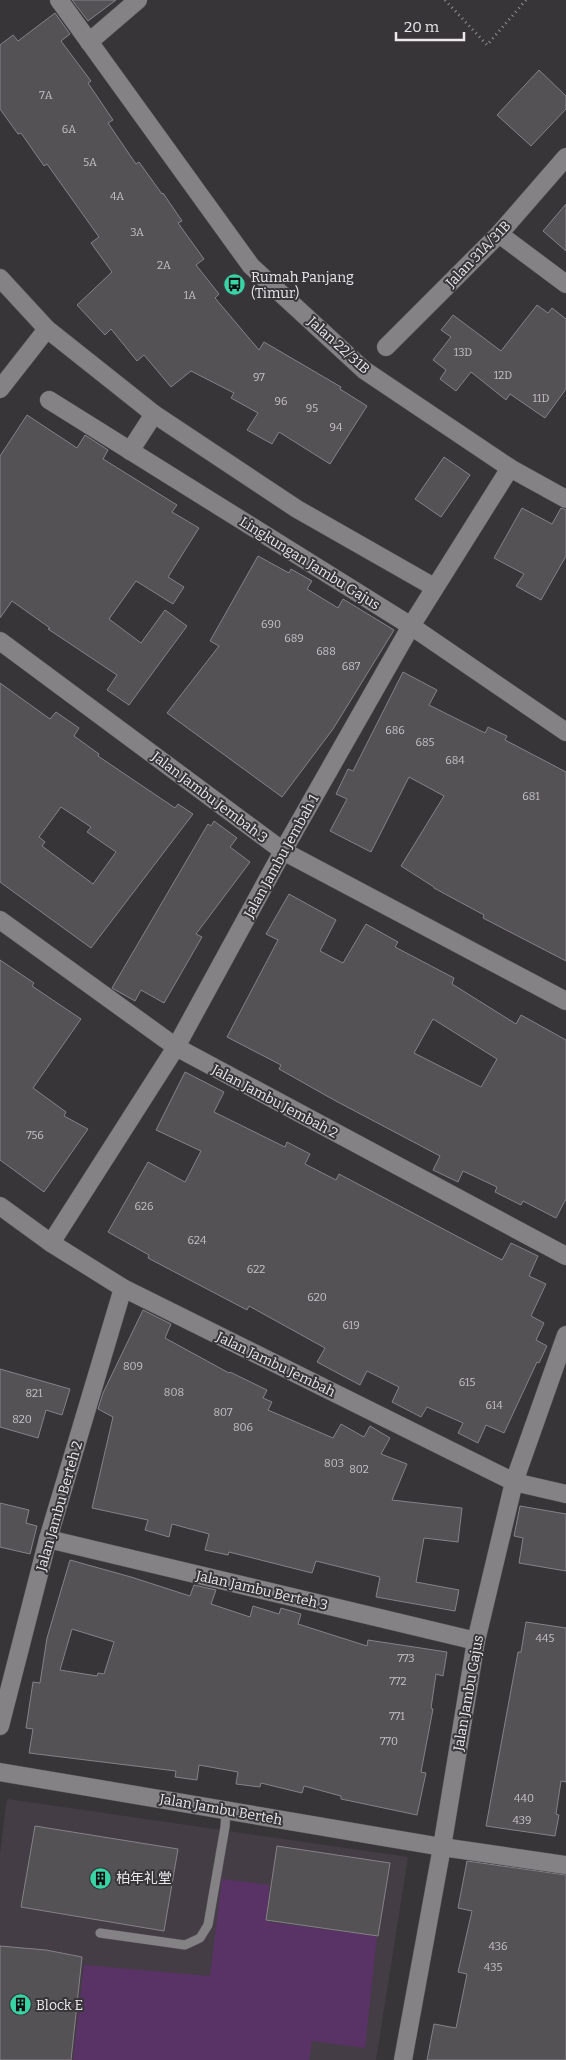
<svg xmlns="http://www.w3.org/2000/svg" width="566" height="2060" font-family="Bitter,'Noto Sans SC',serif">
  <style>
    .built { fill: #443d46 }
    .green { fill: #593365 }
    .building { fill: #555256; stroke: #858287; fill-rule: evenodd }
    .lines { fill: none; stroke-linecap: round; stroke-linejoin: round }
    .lane-casing { stroke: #545255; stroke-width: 10 }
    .street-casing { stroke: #545255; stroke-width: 19 }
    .path { stroke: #929093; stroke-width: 3; stroke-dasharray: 1 4; stroke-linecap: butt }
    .lane { stroke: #858286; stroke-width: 9 }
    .street { stroke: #858286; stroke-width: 18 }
    .labels { text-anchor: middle; stroke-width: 4; stroke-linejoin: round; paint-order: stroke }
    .number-label { font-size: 11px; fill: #c5c2c6 }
    .street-label { font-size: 14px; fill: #eae8eb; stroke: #383539 }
    .poi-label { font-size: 14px; fill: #eae8eb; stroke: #383539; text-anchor: start }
  </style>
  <rect width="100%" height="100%" fill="#383539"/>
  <path class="built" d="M7,1799L408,1857L376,2060H0V1855Z"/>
  <path class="green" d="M222,1879L269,1885V1922L377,1936L365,2048L312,2041L309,2060H73L84,1965L210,1976Z"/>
  <g class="building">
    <path d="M72,0H116L88,21Z"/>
    <path d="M55,13L70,34L61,41L91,81L88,83L113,120L108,123L136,164L139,162L162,194L163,193L182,221L178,223L204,259L196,265L219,294L215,298L259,350L264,342L341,387L340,389L367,406L330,464L279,432L272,444L247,430L258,413L231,398L234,393L191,371L171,387L144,355L137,361L111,329L105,335L77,305L112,272L91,243L99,237L47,164L44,166L21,133L18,134L0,109V45L13,35L18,41Z"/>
    <path d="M539,70L566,96V109L531,146L497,115Z"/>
    <path d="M566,204V251L543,231Z"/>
    <path d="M537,305L548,313L552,308L566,319V389L545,418L510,394L506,400L471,372L456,391L440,379L446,370L433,360L451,337L441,330L453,315L501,351Z"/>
    <path d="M27,415L77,448L85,435L108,450L103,459L177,505L172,512L199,528L168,577L184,587L173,604L136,581L109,619L141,643L165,610L187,626L129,705L107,690L117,675L48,629L50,628L12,601L0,618V456Z"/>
    <path d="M444,457L470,475L441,517L415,499Z"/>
    <path d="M522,508L552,524L561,508L566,510V556L541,600L516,586L524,574L494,558Z"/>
    <path d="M258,556L289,573L291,569L312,581L307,589L338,608L343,599L394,630L333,729L282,797L167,713L219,646L210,641Z"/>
    <path d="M403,672L437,690L429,705L485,733L488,727L507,736L505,740L566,772V961L483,918L484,915L434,888V887L401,866L444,796L409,777L371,852L330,831L347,799L336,794L348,769L353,771Z"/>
    <path d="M0,683L50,719L56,712L79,728L74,736L99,754L98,756L175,808L178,804L193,814L91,948L0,882ZM61,807L91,827L87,832L116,852L93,884L42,846L45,842L39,837Z"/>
    <path d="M214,821L237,838L230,847L250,862L196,934L202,937L164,1003L141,990L135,1001L112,988L208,824L211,826Z"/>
    <path d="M289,894L336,920L320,951L343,963L366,924L398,942L395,947L454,978L452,984L516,1024L521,1015L566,1040V1199L556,1218L523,1201L521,1205L495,1192L497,1187L463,1171L458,1182L433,1170L440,1156L334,1100L279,1069L281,1065L227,1037L278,940L266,934ZM433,1019L497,1059L481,1087L414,1053Z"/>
    <path d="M0,960L34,983L32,986L81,1019L33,1088L66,1112L64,1116L88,1129L44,1192L0,1160Z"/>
    <path d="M185,1072L224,1092L214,1112L285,1147L287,1142L310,1154L305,1164L336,1180L339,1174L502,1260L511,1243L538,1256L529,1276L546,1284L531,1316L544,1323L536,1340L547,1346L539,1363L537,1362L504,1433L486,1425L478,1443L458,1433L463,1423L427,1407L421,1417L392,1402L399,1387L367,1371L360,1385L317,1362L325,1348L249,1306L247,1310L148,1258L149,1255L108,1232L148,1162L185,1182L201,1151L156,1130Z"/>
    <path d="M143,1310L171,1324L165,1338L229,1373L230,1372L267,1390L263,1398L272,1402L268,1410L333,1438L341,1424L364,1437L370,1426L390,1438L381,1454L407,1464L392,1500L462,1508L458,1542L424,1538L416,1582L459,1590L455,1611L376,1597L380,1577L316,1561L312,1573L229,1552L228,1555L205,1550L209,1534L172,1524L169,1537L145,1530L148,1520L92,1508L113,1417L98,1409L103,1393Z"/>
    <path d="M0,1369L70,1389L62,1415L46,1410L38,1438L0,1427Z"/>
    <path d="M0,1503L29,1510L26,1523L37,1526L30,1554L0,1547Z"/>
    <path d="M520,1506L566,1514V1571L519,1563L523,1538L514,1536Z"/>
    <path d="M70,1560L131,1577L190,1596L194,1585L216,1590L211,1604L250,1617L253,1606L279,1614L281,1608L301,1614L298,1624L367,1646L368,1640L447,1652L443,1676L436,1674L431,1708L433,1709L421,1772L426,1773L417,1815L341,1799V1796L304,1786L302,1793L261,1783L260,1787L236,1784L238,1772L199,1765L197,1780L175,1777L176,1771L29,1753L33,1729L26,1728L33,1682L40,1683L47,1638ZM72,1629L114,1642L104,1674L98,1673L97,1676L60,1670Z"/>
    <path d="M526,1622L566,1628V1782L561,1781L556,1814L559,1815L555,1836L486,1826L518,1652H521Z"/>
    <path d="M35,1826L178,1849L164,1931L21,1907Z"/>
    <path d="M277,1846L390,1863L378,1936L266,1920Z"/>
    <path d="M467,1861L566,1875V2060H427L434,2024L456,2028L467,1974L458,1972L472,1911L458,1908Z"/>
    <path d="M0,1946L46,1950L82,1957L71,2060H0Z"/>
  </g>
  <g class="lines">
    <defs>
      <path id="lane" d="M100,1933L185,1945L200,1938L208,1925L225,1827L226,1810"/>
      <g id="street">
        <path d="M59,0L251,266L364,370L510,468L566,499"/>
        <path d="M89,42L138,0"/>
        <path d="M499,234L566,284"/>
        <path d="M0,278L47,329L154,414L297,509L434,587"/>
        <path d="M386,347L499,234L566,157"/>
        <path d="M0,389L47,329"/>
        <path d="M49,400L411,626L566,732"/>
        <path d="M130,451L154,414"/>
        <path d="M0,641L283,851L566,1001"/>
        <path d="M0,920L176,1047L566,1256"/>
        <path d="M0,1206L51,1243L123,1288L514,1482L566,1494"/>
        <path d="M51,1243L176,1047L283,851L411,626L510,468"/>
        <path d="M48,1539L476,1641"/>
        <path d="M0,1726L48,1539L123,1288"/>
        <path d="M0,1772L442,1847L566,1865"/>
        <path d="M403,2060L442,1847L476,1641L514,1482L566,1335"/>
      </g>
    </defs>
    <use href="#lane" class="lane-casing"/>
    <use href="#street" class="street-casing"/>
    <path class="path" d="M445,0L487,45L526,0"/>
    <use href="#lane" class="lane"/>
    <use href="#street" class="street"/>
  </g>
  <defs>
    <symbol id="bus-disc" viewBox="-11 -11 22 22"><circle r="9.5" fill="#39d4a5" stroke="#383539"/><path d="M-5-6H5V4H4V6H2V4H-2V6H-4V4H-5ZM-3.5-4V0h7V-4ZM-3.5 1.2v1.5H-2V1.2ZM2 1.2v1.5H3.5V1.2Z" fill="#111"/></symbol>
    <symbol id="building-disc" viewBox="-11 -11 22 22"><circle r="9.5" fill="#39d4a5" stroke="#383539"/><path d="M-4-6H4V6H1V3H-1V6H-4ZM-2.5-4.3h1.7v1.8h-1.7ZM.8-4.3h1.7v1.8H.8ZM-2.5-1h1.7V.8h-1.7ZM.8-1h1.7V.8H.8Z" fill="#111"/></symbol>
  </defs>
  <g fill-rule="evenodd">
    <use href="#bus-disc" x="222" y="272" width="25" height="25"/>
    <use href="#building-disc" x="88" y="1866" width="25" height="25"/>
    <use href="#building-disc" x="8" y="1992" width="25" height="25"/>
  </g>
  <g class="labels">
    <g class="number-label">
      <text x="46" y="99">7A</text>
      <text x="69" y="133">6A</text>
      <text x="90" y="166">5A</text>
      <text x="117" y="200">4A</text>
      <text x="137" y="236">3A</text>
      <text x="164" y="269">2A</text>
      <text x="190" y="299">1A</text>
      <text x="463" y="356">13D</text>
      <text x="503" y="379">12D</text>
      <text x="259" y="381">97</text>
      <text x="541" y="402">11D</text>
      <text x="281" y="405">96</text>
      <text x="312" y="412">95</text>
      <text x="336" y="431">94</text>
      <text x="271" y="628">690</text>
      <text x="294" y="642">689</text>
      <text x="326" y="655">688</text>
      <text x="351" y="670">687</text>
      <text x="395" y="734">686</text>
      <text x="425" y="746">685</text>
      <text x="455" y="764">684</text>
      <text x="531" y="800">681</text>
      <text x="35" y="1139">756</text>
      <text x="144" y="1210">626</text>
      <text x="197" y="1244">624</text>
      <text x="256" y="1273">622</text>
      <text x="317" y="1301">620</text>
      <text x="351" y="1329">619</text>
      <text x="133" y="1370">809</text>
      <text x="467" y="1386">615</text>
      <text x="174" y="1396">808</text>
      <text x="34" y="1397">821</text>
      <text x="494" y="1409">614</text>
      <text x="223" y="1416">807</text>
      <text x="22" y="1423">820</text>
      <text x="243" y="1431">806</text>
      <text x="334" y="1467">803</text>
      <text x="359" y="1473">802</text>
      <text x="545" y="1642">445</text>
      <text x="406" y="1662">773</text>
      <text x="398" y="1685">772</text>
      <text x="397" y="1720">771</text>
      <text x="389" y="1745">770</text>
      <text x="524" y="1802">440</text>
      <text x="522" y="1824">439</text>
      <text x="498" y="1950">436</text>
      <text x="493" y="1971">435</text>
    </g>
    <g class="street-label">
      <text transform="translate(478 254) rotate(-46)" y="5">Jalan 31A/31B</text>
      <text transform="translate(339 345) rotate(42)" y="5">Jalan 22/31B</text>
      <text transform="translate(310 563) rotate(32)" y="5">Lingkungan Jambu Gajus</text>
      <text transform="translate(210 797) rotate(37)" y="5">Jalan Jambu Jembah 3</text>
      <text transform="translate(281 856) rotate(-61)" y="5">Jalan Jambu Jembah 1</text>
      <text transform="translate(275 1101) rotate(28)" y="5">Jalan Jambu Jembah 2</text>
      <text transform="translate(276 1364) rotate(26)" y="5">Jalan Jambu Jembah</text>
      <text transform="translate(59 1506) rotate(-74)" y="5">Jalan Jambu Berteh 2</text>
      <text transform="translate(262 1590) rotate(13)" y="5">Jalan Jambu Berteh 3</text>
      <text transform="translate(468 1693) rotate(-80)" y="5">Jalan Jambu Gajus</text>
      <text transform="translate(221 1809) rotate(10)" y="5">Jalan Jambu Berteh</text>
    </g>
    <g class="poi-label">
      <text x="251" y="282">Rumah Panjang<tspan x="251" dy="16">(Timur)</tspan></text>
      <text x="116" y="1883">柏年礼堂</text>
      <text x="36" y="2010">Block E</text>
    </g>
  </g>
  <path d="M396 32v8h68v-8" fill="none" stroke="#eae8eb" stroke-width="2.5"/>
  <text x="404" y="32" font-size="15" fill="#eae8eb" stroke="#383539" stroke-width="4" paint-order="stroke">20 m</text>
</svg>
